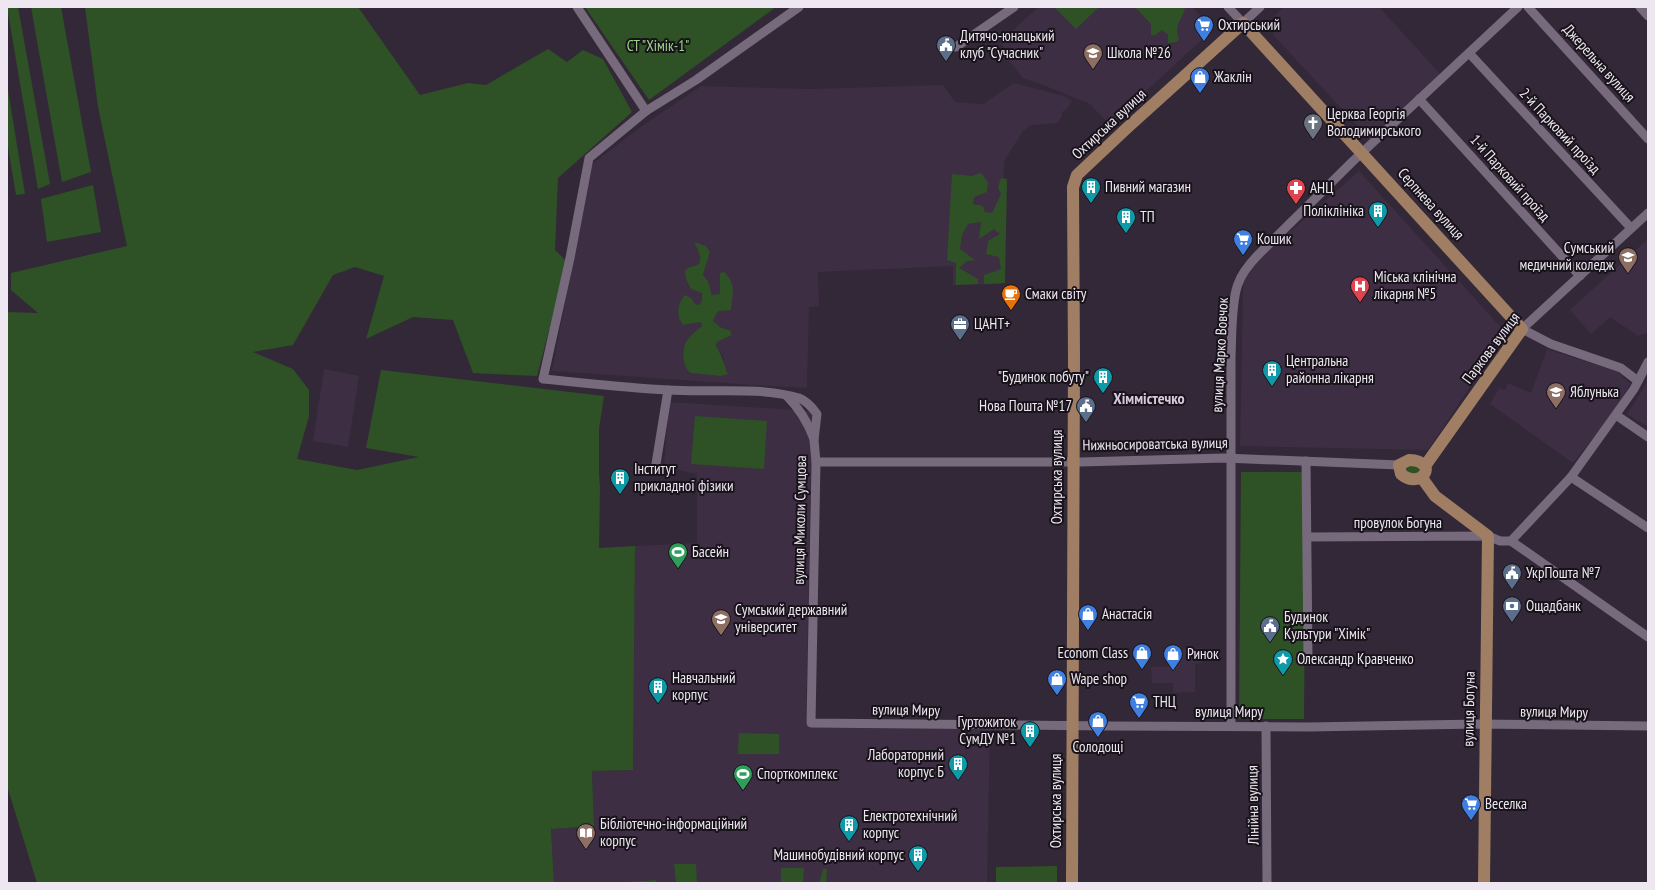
<svg xmlns="http://www.w3.org/2000/svg" width="1655" height="890" font-family="'PT Sans Narrow',sans-serif">
  <style>
    .built { fill: #3d2e43; fill-rule: evenodd }
    .green { fill: #2f5126 }
    .lines { fill: none; stroke-linecap: round; stroke-linejoin: round }
    .minor { stroke: #766a7c; stroke-width: 9 }
    .major { stroke: #a07e64; stroke-width: 12 }
    .labels { text-anchor: middle; stroke-width: 4; stroke-linejoin: round; paint-order: stroke }
    .poi-label { font-size: 15px; fill: #eee7f1; stroke: #18131a; text-anchor: start }
    .park-label { font-size: 15px; fill: #98d786; stroke: #18131a }
    .street-label { font-size: 15px; fill: #eee7f1; stroke: #18131a }
    .neighbourhood-label { font-size: 16px; font-weight: bold; fill: #d6c8dc; stroke: #18131a }
  </style>
  <rect width="100%" height="100%" fill="#332837"/>
  <g class="built">
    <path d="M1038,7H1192L1213,29L1110,125L1090,104L1038,83L1023,78L1010,62L1001,42Z"/>
    <path d="M1284,7H1379L1440,74L1370,139L1273,35V17Z"/>
    <path d="M1014,83L1064,96L1072,101L1067,109L1062,112V117L1057,123L1031,125L1023,131L1004,161L1001,284L953,285V266L818,272L819,306L809,307L807,388L753,385L552,371L592,164L642,126L701,86L811,89L943,85L955,102L983,104ZM694,242L710,252L703,275L708,281L712,295L720,294L718,311L713,321L720,327L731,331L732,335L717,342L716,346L724,359V363L728,373L721,376L687,340L702,326V322L683,325L680,322L678,314L691,298L696,305L700,304L702,300V293L688,268L699,264L701,261L700,253Z"/>
    <path d="M1359,171L1506,333L1428,450L1240,446L1243,284L1251,270L1270,249Z"/>
    <path d="M1648,239V335L1646,333L1638,336L1610,317L1591,334L1570,310Z"/>
    <path d="M1547,349L1618,372L1630,384L1613,413L1573,463L1490,404L1499,388L1505,390L1508,383L1531,393Z"/>
    <path d="M324,369L359,376L348,447L313,441Z"/>
    <path d="M1648,381V427L1627,414Z"/>
    <path d="M669,402L812,411L806,725L990,728L987,883H656L655,880L605,883H554L551,829L594,826L592,771L633,770L635,546L697,543V474L664,467Z"/>
    <path d="M1202,648L1203,663L1195,664V692L1173,693V683H1152L1151,667L1175,666V649Z"/>
  </g>
  <g class="green">
    <path d="M7,7H18L50,184L38,189Z"/>
    <path d="M31,7H61L91,172L62,182Z"/>
    <path d="M85,7H358L420,95L468,83L486,85L548,49L567,62L583,50L603,59L632,112L558,178L555,250L567,262L537,376L473,373L453,320L413,317L366,339L384,276L355,267L333,275L293,345L253,352L293,369L309,390V416L297,459L357,470L419,457L366,448L381,370L604,396L599,429V474L600,487L599,548L635,546L633,770L592,771L594,826L551,829L554,883H37L7,786V312L38,313L11,290V273L127,246L98,107Z"/>
    <path d="M585,7H776L649,100Z"/>
    <path d="M1054,7H1099L1076,29Z"/>
    <path d="M1135,7H1185C1184,20 1173,22 1179,39L1177,42L1168,43V35L1162,30L1155,35H1151V24Z"/>
    <path d="M7,84L25,194L16,195L7,141Z"/>
    <path d="M981,173L988,182L987,192L974,197L973,204L983,206L985,212L992,213L1001,194L998,187L1001,178L1007,179L1005,283L984,284V275L1001,269L999,257L986,254L988,241L1000,234L994,229L979,239L981,222L968,224L962,235L960,249L975,260L967,261L959,268L978,279V284L956,285V263L947,260L952,174L972,176Z"/>
    <path d="M93,185L101,232L47,242L41,199Z"/>
    <path d="M694,242L706,246L710,252L703,275L708,281L712,295L720,294V273L724,272C737,284 732,294 731,310L718,311L713,321L720,327L731,331L732,335L717,342L716,346C722,356 724,363 728,374L721,376L691,373C682,368 681,347 688,339C692,334 697,330 702,326L701,322L683,325C675,316 678,303 685,295L691,298L696,305L700,304L702,300V293L691,289L686,279L685,271L688,268L699,264C703,256 697,249 694,242Z"/>
    <path d="M695,416L767,421L764,469L691,464Z"/>
    <path d="M1405,465L1417,466L1419,469V472L1413,476L1404,468Z"/>
    <path d="M1241,472H1306L1304,719H1239Z"/>
    <path d="M739,733L779,734V754H738Z"/>
    <path d="M674,864H696L697,883H676Z"/>
    <path d="M1057,866V883H996V867Z"/>
    <path d="M781,868H804L803,883H781Z"/>
    <path d="M823,869H827L826,883H819Z"/>
    <path d="M656,880V883H605Z"/>
  </g>
  <g class="lines">
    <g class="minor">
      <path d="M577,7L646,111"/>
      <path d="M799,7L696,80L646,111L589,158L570,258L543,379C585,383 626,388 668,390C711,393 757,386 799,398C807,401 812,407 817,414L814,440L816,462L811,723L1109,726L1308,727L1479,724L1648,726"/>
      <path d="M1228,7L1243,23L1260,7"/>
      <path d="M1528,7L1648,139"/>
      <path d="M1640,7L1648,16"/>
      <path d="M956,47L1014,7"/>
      <path d="M1469,53L1631,228"/>
      <path d="M1419,99L1580,276"/>
      <path d="M1638,381L1621,368L1551,344L1522,329L1648,213"/>
      <path d="M787,396C799,408 808,423 814,439"/>
      <path d="M1616,415L1648,437"/>
      <path d="M1306,461L1308,657"/>
      <path d="M816,462H1081L1224,458L1399,465"/>
      <path d="M655,470L668,390"/>
      <path d="M1571,477L1648,528"/>
      <path d="M1308,537L1488,536L1500,541H1511L1648,637"/>
      <path d="M1511,541L1571,477L1634,389L1648,362"/>
      <path d="M1231,726V356C1232,337 1231,302 1238,284C1242,273 1251,262 1259,254L1352,162L1518,7"/>
      <path d="M1266,726L1267,883"/>
    </g>
    <g class="major">
      <path d="M1409,460C1440,461 1422,491 1401,474L1399,465Z"/>
      <path d="M1422,478L1435,496L1488,536L1484,883"/>
      <path d="M1072,883L1074,360L1073,187L1077,175L1127,128L1243,23L1522,329L1425,466"/>
    </g>
  </g>
  <defs>
    <symbol id="supermarket-pin" viewBox="-11 -11 22 30"><path d="M0 17L-7.5 6A9.5 9.5 0 1 1 7.5 6Z" fill="#3f7fe0" stroke="#18131a"/><path d="M-6-5.5h2.5l.6 2H6L4.5 2H-2.5L-4.4-4H-6ZM-1.5 3.2a1.3 1.3 0 1 0 .1 0ZM3 3.2a1.3 1.3 0 1 0 .1 0Z" fill="#fff"/></symbol>
    <symbol id="civic-pin" viewBox="-11 -11 22 30"><path d="M0 17L-7.5 6A9.5 9.5 0 1 1 7.5 6Z" fill="#5c6f8a" stroke="#18131a"/><path d="M-.6-6.5H3V-4.5H.6V-3L4-1V1h2V6H-6V1h2V-1L-.6-3ZM-1.2 2.5V6h2.4V2.5Z" fill="#fff"/></symbol>
    <symbol id="school-pin" viewBox="-11 -11 22 30"><path d="M0 17L-7.5 6A9.5 9.5 0 1 1 7.5 6Z" fill="#8d6e63" stroke="#18131a"/><path d="M0-5L7-2L0 1L-7-2ZM-4 1L0 2.5L4 1V4Q0 6-4 4Z" fill="#fff"/></symbol>
    <symbol id="shop-pin" viewBox="-11 -11 22 30"><path d="M0 17L-7.5 6A9.5 9.5 0 1 1 7.5 6Z" fill="#3f7fe0" stroke="#18131a"/><path d="M-5-2.5h2.3a2.7 3.5 0 0 1 5.4 0H5L5.5 6h-11ZM-1.5-2.5h3a1.5 2.3 0 0 0-3 0Z" fill="#fff"/></symbol>
    <symbol id="church-pin" viewBox="-11 -11 22 30"><path d="M0 17L-7.5 6A9.5 9.5 0 1 1 7.5 6Z" fill="#6b7280" stroke="#18131a"/><path d="M-1.2-6h2.4v3.5h3.3v2.4h-3.3V6h-2.4V-.1h-3.3v-2.4h3.3Z" fill="#fff"/></symbol>
    <symbol id="building-pin" viewBox="-11 -11 22 30"><path d="M0 17L-7.5 6A9.5 9.5 0 1 1 7.5 6Z" fill="#0f9aa8" stroke="#18131a"/><path d="M-4-6H4V6H1V3H-1V6H-4ZM-2.5-4.3h1.7v1.8h-1.7ZM.8-4.3h1.7v1.8H.8ZM-2.5-1h1.7V.8h-1.7ZM.8-1h1.7V.8H.8Z" fill="#fff"/></symbol>
    <symbol id="pharmacy-pin" viewBox="-11 -11 22 30"><path d="M0 17L-7.5 6A9.5 9.5 0 1 1 7.5 6Z" fill="#e0444e" stroke="#18131a"/><path d="M-2-6h4v4h4v4h-4v4h-4v-4h-4v-4h4Z" fill="#fff"/></symbol>
    <symbol id="university-pin" viewBox="-11 -11 22 30"><path d="M0 17L-7.5 6A9.5 9.5 0 1 1 7.5 6Z" fill="#8d6e63" stroke="#18131a"/><path d="M0-5L7-2L0 1L-7-2ZM-4 1L0 2.5L4 1V4Q0 6-4 4Z" fill="#fff"/></symbol>
    <symbol id="hospital-pin" viewBox="-11 -11 22 30"><path d="M0 17L-7.5 6A9.5 9.5 0 1 1 7.5 6Z" fill="#e0444e" stroke="#18131a"/><path d="M-5-5h3v3.5h4V-5h3V5h-3V1.5h-4V5h-3Z" fill="#fff"/></symbol>
    <symbol id="cafe-pin" viewBox="-11 -11 22 30"><path d="M0 17L-7.5 6A9.5 9.5 0 1 1 7.5 6Z" fill="#e8710a" stroke="#18131a"/><path d="M-5.5-4.5H6V0H3Q3 3.5 0 3.5H-2.5Q-5.5 3.5-5.5 0ZM3-3.2v2h1.7v-2ZM-6 4.5H4V6H-6Z" fill="#fff"/></symbol>
    <symbol id="office-pin" viewBox="-11 -11 22 30"><path d="M0 17L-7.5 6A9.5 9.5 0 1 1 7.5 6Z" fill="#5c6f8a" stroke="#18131a"/><path d="M-6-3h4V-5.5h4V-3h4V5H-6ZM-1-4.5V-3h2v-1.5ZM-6 0V1H6V0Z" fill="#fff"/></symbol>
    <symbol id="stadium-pin" viewBox="-11 -11 22 30"><path d="M0 17L-7.5 6A9.5 9.5 0 1 1 7.5 6Z" fill="#2e9e5b" stroke="#18131a"/><path d="M0-5a6.5 5 0 1 0 0 10a6.5 5 0 1 0 0-10ZM-3.5-1.8h7v3.6h-7Z" fill="#fff"/></symbol>
    <symbol id="bank-pin" viewBox="-11 -11 22 30"><path d="M0 17L-7.5 6A9.5 9.5 0 1 1 7.5 6Z" fill="#5c6f8a" stroke="#18131a"/><path d="M-6-4H6V4H-6ZM0-2.3a2.3 2.3 0 1 0 0 4.6a2.3 2.3 0 1 0 0-4.6Z" fill="#fff"/></symbol>
    <symbol id="sight-pin" viewBox="-11 -11 22 30"><path d="M0 17L-7.5 6A9.5 9.5 0 1 1 7.5 6Z" fill="#0f9aa8" stroke="#18131a"/><path d="M0-6L1.8-2.2L6-1.7L2.9 1.2L3.7 5.4L0 3.3L-3.7 5.4L-2.9 1.2L-6-1.7L-1.8-2.2Z" fill="#fff"/></symbol>
    <symbol id="library-pin" viewBox="-11 -11 22 30"><path d="M0 17L-7.5 6A9.5 9.5 0 1 1 7.5 6Z" fill="#8d6e63" stroke="#18131a"/><path d="M-6-4Q-3-5.5-.7-3.5V5Q-3 3-6 4ZM6-4Q3-5.5 .7-3.5V5Q3 3 6 4Z" fill="#fff"/></symbol>
  </defs>
  <g fill-rule="evenodd">
    <use href="#supermarket-pin" x="1193" y="14" width="22" height="30"/>
    <use href="#civic-pin" x="935" y="34" width="22" height="30"/>
    <use href="#school-pin" x="1082" y="42" width="22" height="30"/>
    <use href="#shop-pin" x="1189" y="66" width="22" height="30"/>
    <use href="#church-pin" x="1302" y="112" width="22" height="30"/>
    <use href="#building-pin" x="1080" y="176" width="22" height="30"/>
    <use href="#pharmacy-pin" x="1285" y="177" width="22" height="30"/>
    <use href="#building-pin" x="1367" y="200" width="22" height="30"/>
    <use href="#building-pin" x="1115" y="206" width="22" height="30"/>
    <use href="#supermarket-pin" x="1232" y="228" width="22" height="30"/>
    <use href="#university-pin" x="1617" y="246" width="22" height="30"/>
    <use href="#hospital-pin" x="1349" y="275" width="22" height="30"/>
    <use href="#cafe-pin" x="1000" y="283" width="22" height="30"/>
    <use href="#office-pin" x="949" y="313" width="22" height="30"/>
    <use href="#building-pin" x="1261" y="359" width="22" height="30"/>
    <use href="#building-pin" x="1092" y="366" width="22" height="30"/>
    <use href="#school-pin" x="1545" y="381" width="22" height="30"/>
    <use href="#civic-pin" x="1075" y="395" width="22" height="30"/>
    <use href="#building-pin" x="609" y="467" width="22" height="30"/>
    <use href="#stadium-pin" x="667" y="541" width="22" height="30"/>
    <use href="#civic-pin" x="1501" y="562" width="22" height="30"/>
    <use href="#bank-pin" x="1501" y="595" width="22" height="30"/>
    <use href="#shop-pin" x="1077" y="603" width="22" height="30"/>
    <use href="#university-pin" x="710" y="608" width="22" height="30"/>
    <use href="#civic-pin" x="1259" y="615" width="22" height="30"/>
    <use href="#shop-pin" x="1131" y="642" width="22" height="30"/>
    <use href="#shop-pin" x="1162" y="643" width="22" height="30"/>
    <use href="#sight-pin" x="1272" y="648" width="22" height="30"/>
    <use href="#shop-pin" x="1046" y="668" width="22" height="30"/>
    <use href="#building-pin" x="647" y="676" width="22" height="30"/>
    <use href="#supermarket-pin" x="1128" y="691" width="22" height="30"/>
    <use href="#shop-pin" x="1087" y="710" width="22" height="30"/>
    <use href="#building-pin" x="1019" y="720" width="22" height="30"/>
    <use href="#building-pin" x="947" y="753" width="22" height="30"/>
    <use href="#stadium-pin" x="732" y="763" width="22" height="30"/>
    <use href="#supermarket-pin" x="1460" y="793" width="22" height="30"/>
    <use href="#building-pin" x="838" y="814" width="22" height="30"/>
    <use href="#library-pin" x="575" y="822" width="22" height="30"/>
    <use href="#building-pin" x="907" y="844" width="22" height="30"/>
  </g>
  <g class="labels">
    <g class="poi-label">
      <text x="1218" y="30">Охтирський</text>
      <text x="960" y="41">Дитячо-юнацький<tspan x="960" dy="17">клуб "Сучасник"</tspan></text>
      <text x="1107" y="58">Школа №26</text>
      <text x="1214" y="82">Жаклін</text>
      <text x="1327" y="119">Церква Георгія<tspan x="1327" dy="17">Володимирського</tspan></text>
      <text x="1105" y="192">Пивний магазин</text>
      <text x="1310" y="193">АНЦ</text>
      <text x="1364" y="216" text-anchor="end">Поліклініка</text>
      <text x="1140" y="222">ТП</text>
      <text x="1257" y="244">Кошик</text>
      <text x="1614" y="253" text-anchor="end">Сумський<tspan x="1614" dy="17">медичний коледж</tspan></text>
      <text x="1374" y="282">Міська клінічна<tspan x="1374" dy="17">лікарня №5</tspan></text>
      <text x="1025" y="299">Смаки світу</text>
      <text x="974" y="329">ЦАНТ+</text>
      <text x="1286" y="366">Центральна<tspan x="1286" dy="17">районна лікарня</tspan></text>
      <text x="1089" y="382" text-anchor="end">"Будинок побуту"</text>
      <text x="1570" y="397">Яблунька</text>
      <text x="1072" y="411" text-anchor="end">Нова Пошта №17</text>
      <text x="634" y="474">Інститут<tspan x="634" dy="17">прикладної фізики</tspan></text>
      <text x="692" y="557">Басейн</text>
      <text x="1526" y="578">УкрПошта №7</text>
      <text x="1526" y="611">Ощадбанк</text>
      <text x="735" y="615">Сумський державний<tspan x="735" dy="17">університет</tspan></text>
      <text x="1102" y="619">Анастасія</text>
      <text x="1284" y="622">Будинок<tspan x="1284" dy="17">Культури "Хімік"</tspan></text>
      <text x="1128" y="658" text-anchor="end">Econom Class</text>
      <text x="1187" y="659">Ринок</text>
      <text x="1297" y="664">Олександр Кравченко</text>
      <text x="672" y="683">Навчальний<tspan x="672" dy="17">корпус</tspan></text>
      <text x="1071" y="684">Wape shop</text>
      <text x="1153" y="707">ТНЦ</text>
      <text x="1016" y="727" text-anchor="end">Гуртожиток<tspan x="1016" dy="17">СумДУ №1</tspan></text>
      <text x="1098" y="752" text-anchor="middle">Солодощі</text>
      <text x="944" y="760" text-anchor="end">Лабораторний<tspan x="944" dy="17">корпус Б</tspan></text>
      <text x="757" y="779">Спорткомплекс</text>
      <text x="1485" y="809">Веселка</text>
      <text x="863" y="821">Електротехнічний<tspan x="863" dy="17">корпус</tspan></text>
      <text x="600" y="829">Бібліотечно-інформаційний<tspan x="600" dy="17">корпус</tspan></text>
      <text x="904" y="860" text-anchor="end">Машинобудівний корпус</text>
    </g>
    <g class="park-label">
      <text x="658" y="51">СТ "Хімік-1"</text>
    </g>
    <g class="street-label">
      <text transform="translate(1599 63) rotate(48)" y="5">Джерельна вулиця</text>
      <text transform="translate(1109 124) rotate(-43)" y="5">Охтирська вулиця</text>
      <text transform="translate(1560 131) rotate(47)" y="5">2-й Парковий проїзд</text>
      <text transform="translate(1510 178) rotate(48)" y="5">1-й Парковий проїзд</text>
      <text transform="translate(1431 204) rotate(48)" y="5">Серпнева вулиця</text>
      <text transform="translate(1491 348) rotate(-53)" y="5">Паркова вулиця</text>
      <text transform="translate(1220 355) rotate(-87)" y="5">вулиця Марко Вовчок</text>
      <text transform="translate(1155 444) rotate(-1)" y="5">Нижньосироватська вулиця</text>
      <text transform="translate(1057 477) rotate(-90)" y="5">Охтирська вулиця</text>
      <text transform="translate(800 520) rotate(-89)" y="5">вулиця Миколи Сумцова</text>
      <text x="1398" y="528">провулок Богуна</text>
      <text transform="translate(1469 709) rotate(-89)" y="5">вулиця Богуна</text>
      <text transform="translate(906 710) rotate(1)" y="5">вулиця Миру</text>
      <text x="1229" y="717">вулиця Миру</text>
      <text transform="translate(1554 712) rotate(1)" y="5">вулиця Миру</text>
      <text transform="translate(1056 801) rotate(-90)" y="5">Охтирська вулиця</text>
      <text transform="translate(1253 805) rotate(-91)" y="5">Лінійна вулиця</text>
    </g>
    <g class="neighbourhood-label">
      <text x="1149" y="404">Хіммістечко</text>
    </g>
  </g>
  <rect width="1655" height="890" fill="none" stroke="#eee7f1" stroke-width="16"/>
</svg>
